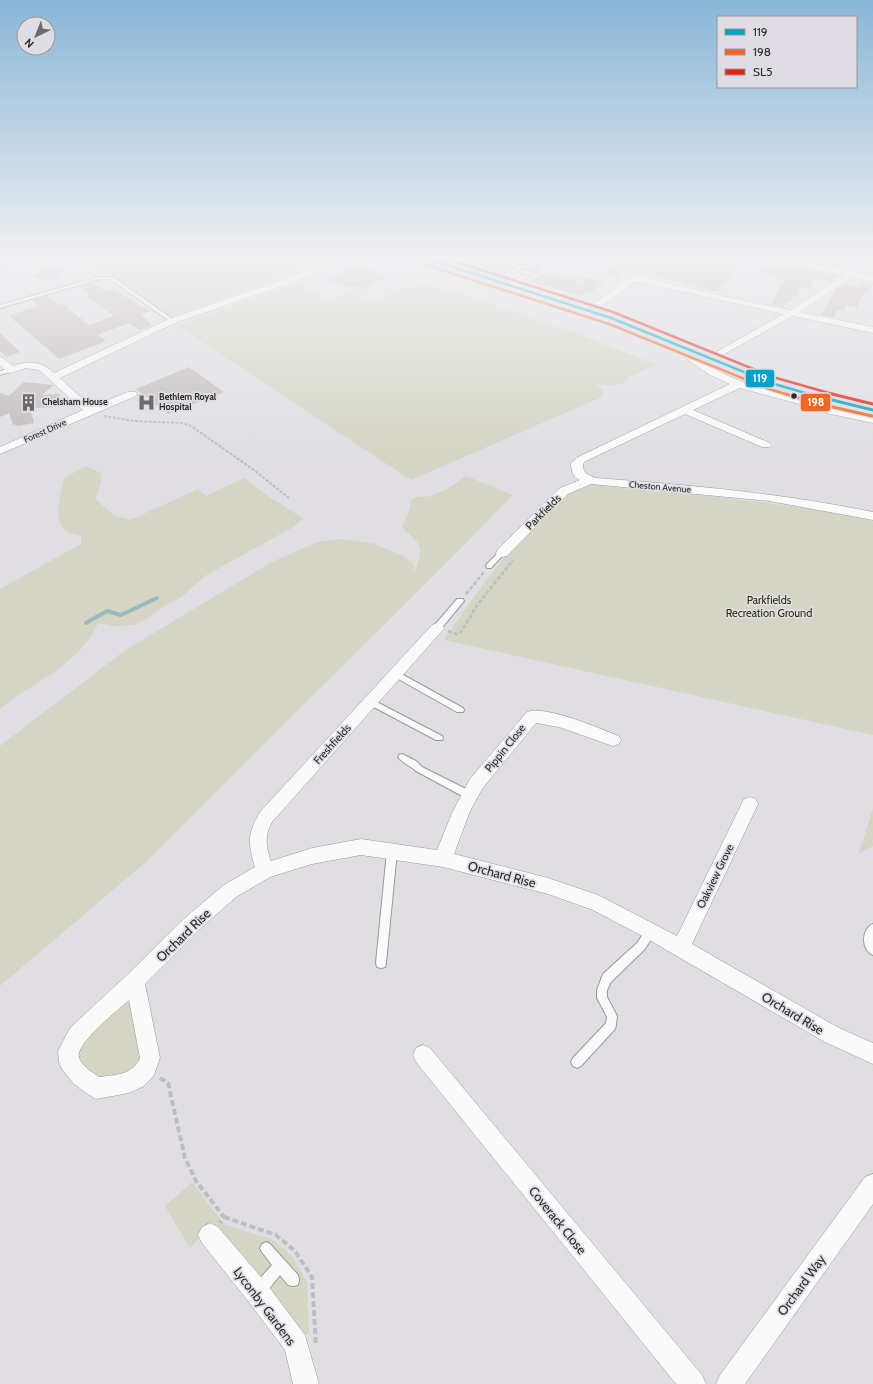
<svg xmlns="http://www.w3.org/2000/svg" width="873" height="1384" font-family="Cabin,sans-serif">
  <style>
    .green { fill: #d4d5c5 }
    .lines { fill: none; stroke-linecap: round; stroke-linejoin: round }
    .stream { stroke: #9bbabe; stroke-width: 4 }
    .building { fill: #c3bbbc }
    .service-casing { stroke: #99989a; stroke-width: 2 }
    .minor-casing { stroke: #99989a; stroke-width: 1 }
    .trunk-casing { stroke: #bebdbf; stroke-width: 2 }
    .path-far2 { stroke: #bebebe; stroke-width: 2; stroke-dasharray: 3 1.5; stroke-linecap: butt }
    .path-far1 { stroke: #bebebe; stroke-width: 2.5; stroke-dasharray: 4 2; stroke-linecap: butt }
    .path { stroke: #bebebe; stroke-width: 4; stroke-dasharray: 6 3; stroke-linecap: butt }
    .service { fill: #fafafb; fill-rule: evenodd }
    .minor { fill: #fafafb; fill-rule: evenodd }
    .trunk { fill: #ccdede; fill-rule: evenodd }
    .bus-1-far1-casing { stroke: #dfdde3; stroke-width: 4.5 }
    .bus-1-casing { stroke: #dfdde3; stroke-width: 5.5 }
    .bus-2-far1-casing { stroke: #dfdde3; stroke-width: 4.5 }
    .bus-2-casing { stroke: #dfdde3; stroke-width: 5.5 }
    .bus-3-far1-casing { stroke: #dfdde3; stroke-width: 4.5 }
    .bus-3-casing { stroke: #dfdde3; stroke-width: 5.5 }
    .bus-1-far1 { stroke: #02a3c6; stroke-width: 2.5 }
    .bus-1 { stroke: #02a3c6; stroke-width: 3 }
    .bus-2-far1 { stroke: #f26522; stroke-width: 2.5 }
    .bus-2 { stroke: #f26522; stroke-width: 3 }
    .bus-3-far1 { stroke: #e42313; stroke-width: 2.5 }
    .bus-3 { stroke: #e42313; stroke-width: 3 }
    .bus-dot { fill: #2c2b2d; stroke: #dfdde3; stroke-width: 1.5 }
    .labels { text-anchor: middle; stroke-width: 3.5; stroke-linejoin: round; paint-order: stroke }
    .far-poi-label { font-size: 9px; font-weight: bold; fill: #2c2b2d; stroke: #dfdde3; text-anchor: start }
    .far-street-label { font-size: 9px; fill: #2c2b2d; stroke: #dfdde3 }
    .street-label { font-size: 11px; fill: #2c2b2d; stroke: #dfdde3 }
    .park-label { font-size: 11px; fill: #2c2f03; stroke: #dfdde3 }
    .near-street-label { font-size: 13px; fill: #2c2b2d; stroke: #dfdde3 }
    .line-badge { stroke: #dfdde3; stroke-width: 1.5 }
    .badge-label { font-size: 11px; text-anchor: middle; font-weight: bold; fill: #fff }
  </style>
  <rect width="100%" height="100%" fill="#e0dee2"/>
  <g class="green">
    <path d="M84,259H312L285,275L172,317L111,275L105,273Z"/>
    <path d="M295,283L330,300L349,293L375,302L405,287L407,291C410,288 415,285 420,285C432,284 466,296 479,300C539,320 598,340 656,365L629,377L625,382L618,385H594L603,390L602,397L411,480L177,326Z"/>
    <path d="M700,360L752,381L799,397C766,391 728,380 700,360Z"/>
    <path d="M86,466L101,473V483L95,499L114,515L130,520L198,489L206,496L244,478L271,498L303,518L293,527L205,576L180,598L168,604L141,622L133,625L113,626L98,623C80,665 33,682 0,709V589L81,544V536C47,531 60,502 64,478Z"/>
    <path d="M466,476L513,495L463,546L147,861L0,986V746L124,651L272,562L317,542L342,539L375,544L405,557L413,564L415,571C425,546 420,544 402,527L409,511L412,499C417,495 424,498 430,496C444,492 455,484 466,476Z"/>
    <path d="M592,485C686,495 781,500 873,521V735L444,640L470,602L506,555L568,493Z"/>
    <path d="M873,808V846L859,853Z"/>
    <path d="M132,998L143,1056L131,1074L102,1079L87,1071L78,1058L76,1049L123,999Z"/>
    <path d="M192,1182L224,1224L273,1240L292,1256L307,1282L309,1333L302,1336L267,1285L212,1222L190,1248L165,1206Z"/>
  </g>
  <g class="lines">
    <path class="stream" d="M86,623L107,611L121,615L157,598"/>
  </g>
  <g class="building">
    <path d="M484,259H516L545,267L538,268V271L536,272L524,269H532V265L520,264L509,270L482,262Z"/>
    <path d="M605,259H723L729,260L731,259H744L717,292L627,268L618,278L603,274L613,264L604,262Z"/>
    <path d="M804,259H847L842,268L804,261Z"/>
    <path d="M769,263L788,269L790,266L839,275L831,282L814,279L810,289L801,287L798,296L793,297L790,302H786L783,307L771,304L784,280L762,273Z"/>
    <path d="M356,265L387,276L365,289L357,286L352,288L328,280Z"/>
    <path d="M43,268L57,269L64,270L54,279L32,278Z"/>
    <path d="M546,271L578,281L584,277L604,282L590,293L587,292L582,296L532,282L546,273Z"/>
    <path d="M861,280L873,283L867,294L864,293L857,307L847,305L844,312L837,310L834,317L821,315L835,291L845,284L858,288Z"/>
    <path d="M92,283L107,291L113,289L150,311L141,314L152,326L139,330L129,323L97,335L106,341L59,359L9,316L37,306L32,300L47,296L59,305L62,304L89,325L114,316L87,296L90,295L79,287Z"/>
    <path d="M0,333L20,352L6,357L0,351Z"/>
    <path d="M189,367L224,392L168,414L136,389Z"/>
    <path d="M24,382L54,385L42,395L60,394L56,407L30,408L34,423L17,426L16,424L13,425L9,413L0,417V393L9,396Z"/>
  </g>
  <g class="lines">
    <defs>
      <g id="service">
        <path d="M464,259H469L456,268H452V266Z"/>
        <path d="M478,259H483L475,264L492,269V271L481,276H479V274L486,270L471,266L464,270L460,269Z"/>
        <path d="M24,263L57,266L59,267L57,268L24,265L0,270V268Z"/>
        <path d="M520,265L531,266V268L523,267L520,269L536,274L540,272L539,269H543L545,272L519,288L517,287V286L533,276L516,271L499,281L495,280Z"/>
        <path d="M98,277H113L175,321L171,322L110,279H100L0,308V305Z"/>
        <path d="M11,368L13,369V371L0,375V371Z"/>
        <path d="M500,551H502L505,553L491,568H487L486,566L487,564Z"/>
        <path d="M457,599H463L464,601L440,630H434L433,628L434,626Z"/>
        <path d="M396,671L463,708L464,710L463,712H457L393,676L392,674L393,672Z"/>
        <path d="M371,699L442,736L443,738L442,740H436L368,704L367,702L368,700Z"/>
        <path d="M402,754L416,761L422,767L472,792L473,795L472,798L469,799L466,798L416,771C411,766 401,762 398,757L399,755Z"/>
        <path d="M392,847L395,848L397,851L386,963L385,967L381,968L377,967L376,963L387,851L389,848Z"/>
        <path d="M873,924V955C861,950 861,929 873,924Z"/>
        <path d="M651,926L655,928L656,931L645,949L611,982L607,990V997L617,1016L616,1025L615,1029L581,1066L577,1068L573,1066L571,1062L573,1058L606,1023L607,1017L597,998V990L603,974L637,943L647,928Z"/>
        <path d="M266,1242L270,1244L298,1275L299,1280L298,1285L293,1286L288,1285L280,1275L264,1295L259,1296L254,1295L253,1290L254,1285L272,1265L262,1252L260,1248L262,1244Z"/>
      </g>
      <g id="minor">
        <path d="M334,259H344L302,279L175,323L60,378L91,407L128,392H136L137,394L136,396L0,454V447L83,410L39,370L26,368L11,373L7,372L0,365V357L3,358L13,366C29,360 41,361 54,373L169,319L296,275Z"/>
        <path d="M770,259H786L850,271L869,259H873V264L859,273L873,275V281L853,277L800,312L873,327V333L793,316L710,362L705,359L707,357L784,314L638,282H634L594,312H588L586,310L628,278L638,276L726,297L791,310L845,275L774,261Z"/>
        <path d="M697,350L702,353L697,358C723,377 754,387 786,394C797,397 808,400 819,400L822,397H830L831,399L828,404L834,409L873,417V423L826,413L819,407L799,404L740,388L693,410L770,443L772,445L770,447H762L685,414L586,461L583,464C583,474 587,474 596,478C689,485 781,493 873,512V520L769,501L591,484L568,494L507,556L502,557L497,556L496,553L497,550L560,488L580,480C573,477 571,471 571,463L578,457L730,384L710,375L688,360L686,358L694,351Z"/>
        <path d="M437,623L442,625L444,628L442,631L272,822C264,836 266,847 271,861L312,848L361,839L437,850L453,811L470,779L527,712C546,705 598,728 619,736L621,740L619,744L613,746L559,727L536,723L482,789L470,811L454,854L548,878L598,895L677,936L744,799L750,797L756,799L758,804L692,944L839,1028L873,1043V1064L825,1042L644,937L593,910L548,894L443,867L361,855L312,864L270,877L236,897L201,928L145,984L160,1058L154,1075L144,1086L129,1093L96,1099L89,1095L73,1083L62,1069L59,1062L58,1051L70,1028L128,974L187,916L224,885L255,867C248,844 247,834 260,812L432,625ZM129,1000L140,1058C133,1075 115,1075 99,1077C92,1072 82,1066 79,1058C74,1045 119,1009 129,1000Z"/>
        <path d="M423,1045L430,1048L702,1375L706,1384H676L416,1062L413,1055L416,1048Z"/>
        <path d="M873,1174V1204L745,1384H716L720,1375L865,1177Z"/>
        <path d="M210,1223L218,1227L266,1283L305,1335L319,1384H293L285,1350L248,1301L202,1243L198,1235L202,1227Z"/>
      </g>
      <path id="trunk" d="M422,259H440L616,315L776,380L830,395L873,405V415L821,402L766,386L606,321L424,262Z"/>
    </defs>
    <use href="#service" class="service-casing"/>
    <use href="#minor" class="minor-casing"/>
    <use href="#trunk" class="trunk-casing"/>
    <g class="path-far2">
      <path d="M104,416L133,421L182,423L191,426L254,470L289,498"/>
      <path d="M509,565L513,560"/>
    </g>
    <g class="path-far1">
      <path d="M466,594L484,572"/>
      <path d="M448,631L457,634L461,632L478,604L510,564"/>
    </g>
    <g class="path">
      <path d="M160,1078L168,1083L185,1158L196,1181L224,1217L220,1223"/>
      <path d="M224,1217L276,1235L295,1251L312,1277L316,1346"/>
    </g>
    <use href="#service" class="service"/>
    <use href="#minor" class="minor"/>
    <use href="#trunk" class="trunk"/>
    <defs>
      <path id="bus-1-far1" d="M428,259L611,318L771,383L812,395"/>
      <path id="bus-1" d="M808,394L873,410"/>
      <path id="bus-2-far1" d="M426,265L609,324L769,389L789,395"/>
      <path id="bus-2" d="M786,394L824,405L872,416"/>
      <path id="bus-3-far1" d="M447,259L613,312L773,377L836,395"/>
      <path id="bus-3" d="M832,394L873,404"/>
    </defs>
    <use href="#bus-1-far1" class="bus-1-far1-casing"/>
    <use href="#bus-1" class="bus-1-casing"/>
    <use href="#bus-2-far1" class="bus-2-far1-casing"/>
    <use href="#bus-2" class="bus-2-casing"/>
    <use href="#bus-3-far1" class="bus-3-far1-casing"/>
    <use href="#bus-3" class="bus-3-casing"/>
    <use href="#bus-1-far1" class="bus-1-far1"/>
    <use href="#bus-1" class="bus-1"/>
    <use href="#bus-2-far1" class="bus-2-far1"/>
    <use href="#bus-2" class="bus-2"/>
    <use href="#bus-3-far1" class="bus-3-far1"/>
    <use href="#bus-3" class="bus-3"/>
  </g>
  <linearGradient id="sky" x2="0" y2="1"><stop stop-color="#89b6d7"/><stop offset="0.57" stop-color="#f1f0f2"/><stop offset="1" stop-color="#f1f0f2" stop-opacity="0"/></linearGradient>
  <rect width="873" height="453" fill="url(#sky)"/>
  <defs>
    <symbol id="building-bare" viewBox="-9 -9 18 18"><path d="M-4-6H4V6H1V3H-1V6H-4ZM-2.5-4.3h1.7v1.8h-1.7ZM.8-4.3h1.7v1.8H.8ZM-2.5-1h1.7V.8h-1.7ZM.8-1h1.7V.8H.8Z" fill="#6b6a6c" stroke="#dfdde3" stroke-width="2.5" paint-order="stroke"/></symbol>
    <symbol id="hospital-bare" viewBox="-9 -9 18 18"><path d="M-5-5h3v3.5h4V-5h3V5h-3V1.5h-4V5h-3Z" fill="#6b6a6c" stroke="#dfdde3" stroke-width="2.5" paint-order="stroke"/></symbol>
  </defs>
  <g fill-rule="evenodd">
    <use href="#building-bare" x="16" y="390" width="25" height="25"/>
    <use href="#hospital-bare" x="134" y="390" width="25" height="25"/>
  </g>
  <circle class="bus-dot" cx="794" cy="396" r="3.5"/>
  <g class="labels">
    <g class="far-poi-label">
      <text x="159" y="400">Bethlem Royal<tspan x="159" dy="10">Hospital</tspan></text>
      <text x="42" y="405">Chelsham House</text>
    </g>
    <g class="far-street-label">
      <text transform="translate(45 431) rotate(-24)" y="3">Forest Drive</text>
      <text transform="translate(660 487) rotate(5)" y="3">Cheston Avenue</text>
    </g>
    <g class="street-label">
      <text transform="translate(543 512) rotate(-45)" y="4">Parkfields</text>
      <text transform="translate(332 744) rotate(-48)" y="4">Freshfields</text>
      <text transform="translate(505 748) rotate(-51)" y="4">Pippin Close</text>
      <text transform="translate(715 876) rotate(-64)" y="4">Oakview Grove</text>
    </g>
    <g class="park-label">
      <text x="769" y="604">Parkfields<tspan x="769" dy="13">Recreation Ground</tspan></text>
    </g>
    <g class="near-street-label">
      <text transform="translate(502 874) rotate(15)" y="5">Orchard Rise</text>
      <text transform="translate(183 935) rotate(-44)" y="5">Orchard Rise</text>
      <text transform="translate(793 1013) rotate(31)" y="5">Orchard Rise</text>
      <text transform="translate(558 1220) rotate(51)" y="5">Coverack Close</text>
      <text transform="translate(801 1285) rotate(-54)" y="5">Orchard Way</text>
      <text transform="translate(265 1306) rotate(53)" y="5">Lyconby Gardens</text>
    </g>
  </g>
  <g class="line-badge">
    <rect x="745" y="369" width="30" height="19" rx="4" fill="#02a3c6"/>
    <rect x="800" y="393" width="31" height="19" rx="4" fill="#f26522"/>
  </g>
  <g class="badge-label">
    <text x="760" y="382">119</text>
    <text x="816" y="406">198</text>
  </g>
  <rect x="717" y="16" width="140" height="72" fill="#dfdde3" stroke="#97969a"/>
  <rect x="725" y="29" width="20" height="6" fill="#02a3c6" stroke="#97969a"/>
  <text x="753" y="36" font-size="12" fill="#2c2b2d">119</text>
  <rect x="725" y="49" width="20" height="6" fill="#f26522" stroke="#97969a"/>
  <text x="753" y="56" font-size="12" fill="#2c2b2d">198</text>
  <rect x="725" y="69" width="20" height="6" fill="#e42313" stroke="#97969a"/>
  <text x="753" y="76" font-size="12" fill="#2c2b2d">SL5</text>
  <g transform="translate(36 36) rotate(223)"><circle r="19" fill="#dfdde3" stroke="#97969a"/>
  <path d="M0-3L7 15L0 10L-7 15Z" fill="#6b6a6c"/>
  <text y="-6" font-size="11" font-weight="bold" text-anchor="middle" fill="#2c2b2d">N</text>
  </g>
</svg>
